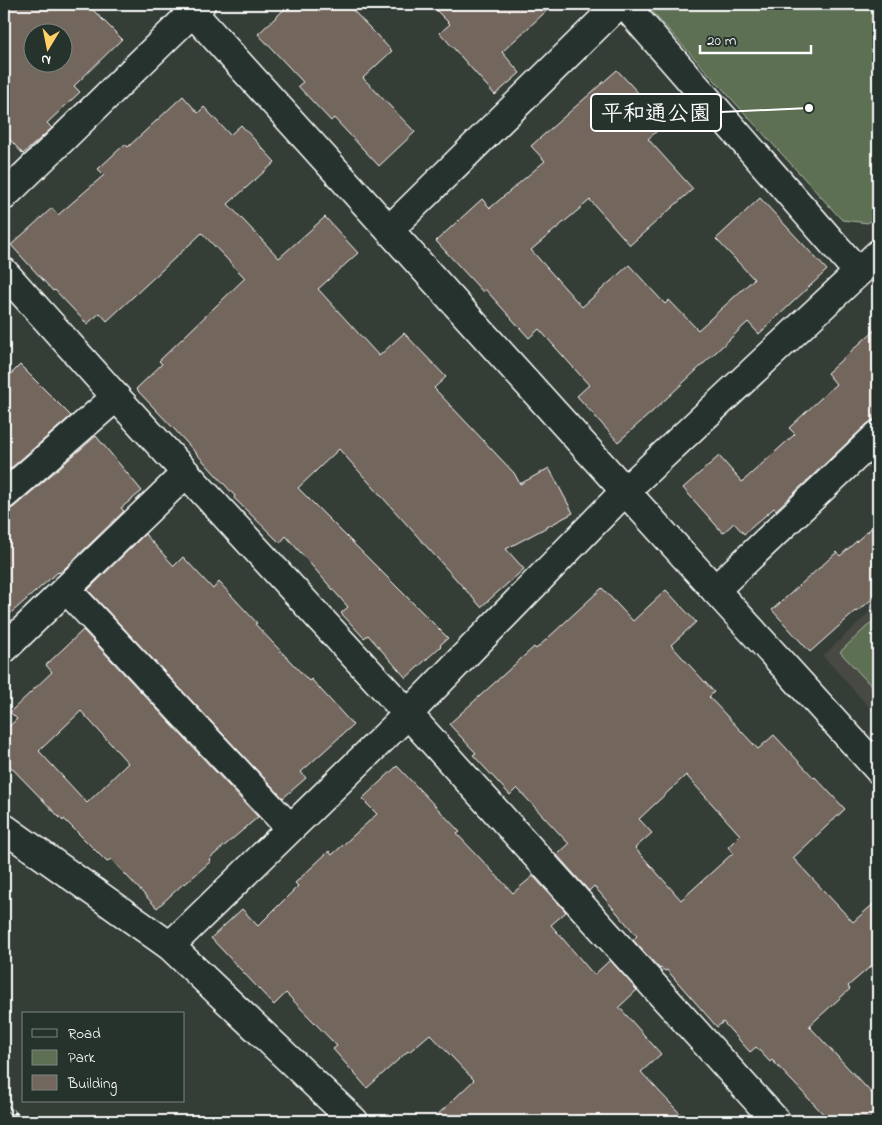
<svg xmlns="http://www.w3.org/2000/svg" width="882" height="1125" font-family="'Indie Flower','Klee One',sans-serif">
  <style>
    .built { fill: #474942 }
    .green { fill: #5d7053; stroke: #aeb8a9 }
    .building { fill: #72665d; stroke: #fff; fill-rule: evenodd }
    .lines { fill: none; stroke-linecap: round; stroke-linejoin: round }
    .minor-casing { stroke: #fff; stroke-width: 31 }
    .tertiary-casing { stroke: #fff; stroke-width: 31 }
    .minor { stroke: #26332d; stroke-width: 28 }
    .tertiary { stroke: #26332d; stroke-width: 28 }
    .rail-casing { stroke: #fff; stroke-width: 5.5 }
    .rail { stroke: #26332d; stroke-width: 4; stroke-dasharray: 11; stroke-linecap: butt }
    .leader { fill: none; stroke: #fff; stroke-width: 2 }
    .callout-dot { fill: #fff; stroke: #26332d; stroke-width: 2 }
    .callout { fill: #26332d; stroke: #fff; stroke-width: 2 }
    .callout-label { font-size: 22px; text-anchor: middle; font-weight: bold; fill: #fff }
  </style>
  <rect width="100%" height="100%" fill="#353d37"/>
  <filter id="ink" filterUnits="userSpaceOnUse"><feTurbulence type="fractalNoise" baseFrequency=".02" numOctaves="2"/><feDisplacementMap in="SourceGraphic" scale="10" xChannelSelector="R" yChannelSelector="G"/><feConvolveMatrix kernelMatrix="1 2 1 2 8 2 1 2 1" color-interpolation-filters="sRGB"/></filter>
  <g filter="url(#ink)">
    <path class="built" d="M878,604V717L823,656Z"/>
    <g class="green">
      <path d="M645,4H878V213L868,223L842,220Z"/>
      <path d="M878,616V693L840,652Z"/>
    </g>
    <g class="building">
      <path d="M4,4H87L122,39L74,86L80,92L47,123L52,128L23,154L4,133ZM32,32H62V62H32Z"/>
      <path d="M290,4H347L392,51L363,78L415,132L379,166L334,118L331,121L298,86L303,82L258,34Z"/>
      <path d="M430,4H554L502,52L520,73L495,95L440,33L450,24Z"/>
      <path d="M617,70L666,123L648,139L693,189L630,245L590,200L531,250L582,307L629,265L665,304L669,300L698,330L754,279L716,239L760,198L827,270L759,334L748,322L652,412L618,442L577,396L589,385L539,329L529,338L485,289L483,292L436,241L482,199L490,208L545,161L531,146Z"/>
      <path d="M183,96L198,113L204,107L230,135L241,125L275,162L228,204L279,258L325,217L358,253L318,289L379,356L404,333L446,377L434,388L514,473L520,484L549,468L573,513L506,549L524,569L481,607L339,449L298,488L448,638L440,645L441,646L406,678L368,635L364,638L341,613L348,607L286,536L280,543L234,498L235,496L176,431L136,389L162,364L159,361L245,278L202,233L107,321L100,313L87,324L55,290L53,291L11,245L52,208L58,215L104,175L98,169L125,144L128,147Z"/>
      <path d="M878,327V416L867,424L776,510L774,508L744,534L734,523L723,533L683,488L719,456L742,482L795,434L789,428L836,384L827,373Z"/>
      <path d="M20,365L71,416L4,474V381Z"/>
      <path d="M96,436L142,491L121,508L124,511L64,569L59,573L58,572L4,619V510H8L14,507Z"/>
      <path d="M878,522V594L857,612L856,611L810,652L772,610L837,552L840,556Z"/>
      <path d="M145,534L174,566L183,557L213,589L219,582L257,623L255,624L309,681L311,679L353,725L301,772L306,778L283,798L88,590Z"/>
      <path d="M602,588L633,621L666,590L696,622L671,645L714,692L709,697L758,749L774,735L814,778L815,777L845,809L793,858L853,922L878,900V960L848,986L850,989L809,1026L878,1100V1121H830L772,1060L770,1062L756,1047L750,1052L723,1022L717,1027L667,970L665,971L661,968L660,969L633,940L637,936L594,886L589,891L557,855L569,844L517,788L510,795L473,755L476,753L449,724L534,647L536,649ZM686,775L740,835L728,847L733,853L681,900L635,848L652,833L639,819Z"/>
      <path d="M83,630L258,817L209,859L211,861L185,884L184,883L157,908L111,859L107,862L64,819L63,821L4,760V731L17,719L10,712L52,672L46,665ZM81,711L128,763L87,803L39,751Z"/>
      <path d="M397,766L460,832L457,834L513,893L533,876L566,912L551,925L594,975L610,960L637,990L619,1007L661,1054L641,1072L687,1121H431L474,1080L430,1034L409,1052L408,1051L367,1088L333,1049L337,1046L286,993L274,1005L211,938L242,909L258,926L298,886L295,883L329,851L332,855L377,814L362,799Z"/>
    </g>
    <g class="lines">
      <defs>
        <g id="minor">
          <path d="M185,4L625,491L878,769"/>
          <path d="M624,4L858,272"/>
          <path d="M4,196L201,4"/>
          <path d="M390,229L619,4"/>
          <path d="M4,272L116,397L408,714L776,1121"/>
          <path d="M4,495L116,397"/>
          <path d="M66,589L290,828"/>
          <path d="M715,590L878,435"/>
          <path d="M4,649L186,473"/>
          <path d="M170,946L408,714L625,491L878,254"/>
        </g>
        <path id="tertiary" d="M4,828L170,946L354,1121"/>
      </defs>
      <use href="#minor" class="minor-casing"/>
      <use href="#tertiary" class="tertiary-casing"/>
      <use href="#minor" class="minor"/>
      <use href="#tertiary" class="tertiary"/>
      <defs>
        <path id="rail" d="M4,1106L24,1121"/>
      </defs>
      <use href="#rail" class="rail-casing"/>
      <use href="#rail" class="rail"/>
    </g>
  </g>
  <path class="leader" d="M809 108L721 112"/>
  <circle class="callout-dot" cx="809" cy="108" r="5"/>
  <rect class="callout" x="591" y="94" width="130" height="37" rx="5"/>
  <g class="callout-label">
    <text x="656" y="120">平和通公園</text>
  </g>
  <rect width="882" height="1125" fill="none" stroke="#26332d" stroke-width="20"/>
  <rect x="10" y="10" width="862" height="1105" fill="none" stroke="#fff" stroke-width="2" filter="url(#ink)"/>
  <rect x="22" y="1012" width="162" height="90" fill="#26332d" stroke="#7d8581"/>
  <rect x="32" y="1029" width="25" height="8" fill="#26332d" stroke="#7d8581"/>
  <text x="68" y="1038" font-size="15" fill="#ffffff">Road</text>
  <rect x="32" y="1050" width="25" height="15" fill="#5d7053" stroke="#7d8581"/>
  <text x="68" y="1062" font-size="15" fill="#ffffff">Park</text>
  <rect x="32" y="1075" width="25" height="15" fill="#72665d" stroke="#7d8581"/>
  <text x="68" y="1088" font-size="15" fill="#ffffff">Building</text>
  <g transform="translate(48 48) rotate(190)"><circle r="24" fill="#26332d" stroke="#7d8581"/>
  <path d="M0-4L9 19L0 12L-9 19Z" fill="#ffd166"/>
  <text y="-8" font-size="14" font-weight="bold" text-anchor="middle" fill="#ffffff">N</text>
  </g>
  <path d="M700 45v8h111v-8" fill="none" stroke="#ffffff" stroke-width="2.5"/>
  <text x="707" y="45" font-size="15" fill="#ffffff" stroke="#26332d" stroke-width="4" paint-order="stroke">20 m</text>
</svg>
